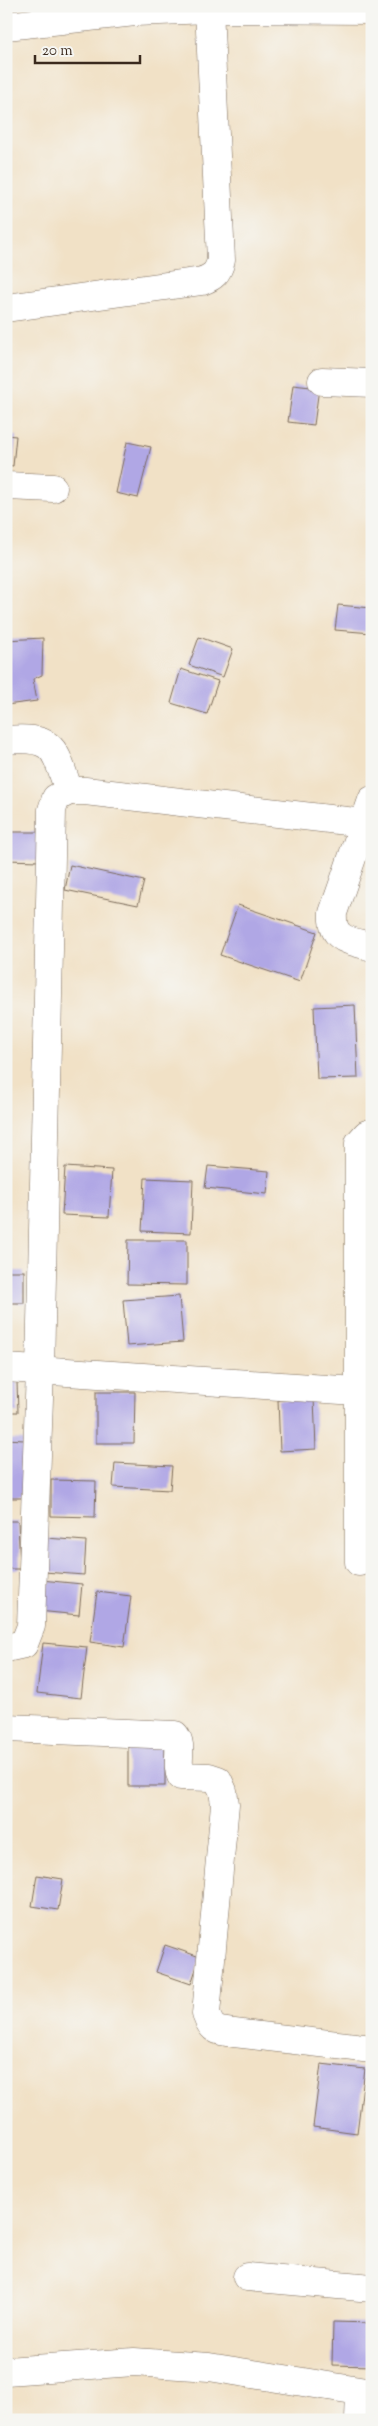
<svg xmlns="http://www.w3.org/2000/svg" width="378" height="2426" font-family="'Sorts Mill Goudy',serif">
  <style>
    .building { fill: #b0a7e5 }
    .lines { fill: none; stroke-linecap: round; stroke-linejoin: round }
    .minor-casing { stroke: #7b6a59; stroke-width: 29 }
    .minor { stroke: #fff; stroke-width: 28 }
  </style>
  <rect width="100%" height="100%" fill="#f6f6f2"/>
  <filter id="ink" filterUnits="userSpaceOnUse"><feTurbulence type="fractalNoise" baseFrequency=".02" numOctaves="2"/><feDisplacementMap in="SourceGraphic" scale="10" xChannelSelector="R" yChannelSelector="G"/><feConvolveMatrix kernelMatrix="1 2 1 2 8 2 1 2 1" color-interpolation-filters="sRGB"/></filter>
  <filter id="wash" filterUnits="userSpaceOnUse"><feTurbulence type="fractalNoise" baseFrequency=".0096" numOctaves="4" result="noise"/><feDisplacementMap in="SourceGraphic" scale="20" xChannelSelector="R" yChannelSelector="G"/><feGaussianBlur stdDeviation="1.12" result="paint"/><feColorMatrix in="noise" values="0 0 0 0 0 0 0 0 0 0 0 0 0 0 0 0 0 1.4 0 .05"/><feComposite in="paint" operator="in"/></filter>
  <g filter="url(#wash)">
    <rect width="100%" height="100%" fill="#f1e1c6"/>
    <g id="blocks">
      <g class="building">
        <path d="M293,385L319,388L314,425L288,422Z"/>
        <path d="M6,435L16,436L13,466L6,465Z"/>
        <path d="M127,442L151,447L138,498L116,493Z"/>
        <path d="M338,605L372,608V633L335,630Z"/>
        <path d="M199,637L233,649L223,677L189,665Z"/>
        <path d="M43,638L42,675L33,679L37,701L6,705V640Z"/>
        <path d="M181,669L218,681L207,714L171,703Z"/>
        <path d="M6,832H40L39,861L6,860Z"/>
        <path d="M70,865L144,881L138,905L65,890Z"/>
        <path d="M238,905L317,932L300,982L220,955Z"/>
        <path d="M355,1005L358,1078L317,1079L314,1007Z"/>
        <path d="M208,1166L269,1171L267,1194L205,1188Z"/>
        <path d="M65,1167L112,1170L109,1217L62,1215Z"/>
        <path d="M145,1178L193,1180L191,1233L142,1231Z"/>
        <path d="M128,1240H187V1285L127,1284Z"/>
        <rect x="6" y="1271" width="18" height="32"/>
        <path d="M179,1296L183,1342L127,1346L123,1300Z"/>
        <path d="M6,1382H17L18,1412H6Z"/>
        <path d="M96,1392H135L134,1443H96Z"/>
        <path d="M314,1398L316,1449L280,1451L278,1400Z"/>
        <path d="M6,1439L24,1440L22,1498H6Z"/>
        <path d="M115,1463L172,1466L170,1490L113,1487Z"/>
        <path d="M51,1480L96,1481L95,1517L51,1516Z"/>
        <path d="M6,1521H18L20,1569H6Z"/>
        <path d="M46,1538L86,1541L84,1575L44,1572Z"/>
        <path d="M41,1580L82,1584L79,1615L38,1611Z"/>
        <path d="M97,1592L131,1596L124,1647L90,1642Z"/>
        <path d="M43,1643L87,1647L81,1698L37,1693Z"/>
        <rect x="128" y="1744" width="37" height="42"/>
        <path d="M37,1875L63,1879L58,1910L32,1906Z"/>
        <path d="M165,1945L200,1957L191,1984L156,1972Z"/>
        <path d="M321,2064L365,2069L357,2133L313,2127Z"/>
        <path d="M333,2322L372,2323V2366L332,2365Z"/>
      </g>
    </g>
  </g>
  <g filter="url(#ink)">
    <use href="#blocks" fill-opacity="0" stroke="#7b6a59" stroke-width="1"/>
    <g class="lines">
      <defs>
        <g id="minor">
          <path d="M6,26L135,12L209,9"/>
          <path d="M6,308L202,281C213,277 218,273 221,260L209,9L372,10"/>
          <path d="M322,381L372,383"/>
          <path d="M6,486L53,488"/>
          <path d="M6,740C56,736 54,749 69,791"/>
          <path d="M372,800L333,913C331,941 350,940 372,947"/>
          <path d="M6,1368L372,1392"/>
          <path d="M359,1562V1143L367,1134L372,1133"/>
          <path d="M6,1648L24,1644L31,1626L40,1370L52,810L56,798L69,791H85L364,823"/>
          <path d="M6,1728L175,1735C184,1745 175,1764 181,1776L209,1777L218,1780L223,1791L225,1804L206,2014C212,2031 217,2031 234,2033L372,2049"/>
          <path d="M247,2277L372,2288"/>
          <path d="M6,2371L134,2362L209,2367L372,2393"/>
          <path d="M359,2420L360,2392"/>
        </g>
      </defs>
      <use href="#minor" class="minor-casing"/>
      <use href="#minor" class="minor"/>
    </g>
  </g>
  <rect width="378" height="2426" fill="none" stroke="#f6f6f2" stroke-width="25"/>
  <path d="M35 55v8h105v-8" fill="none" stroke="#3b2a1e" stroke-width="2.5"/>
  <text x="42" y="55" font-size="15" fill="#3b2a1e" stroke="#f6f6f2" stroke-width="4" paint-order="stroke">20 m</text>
</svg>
